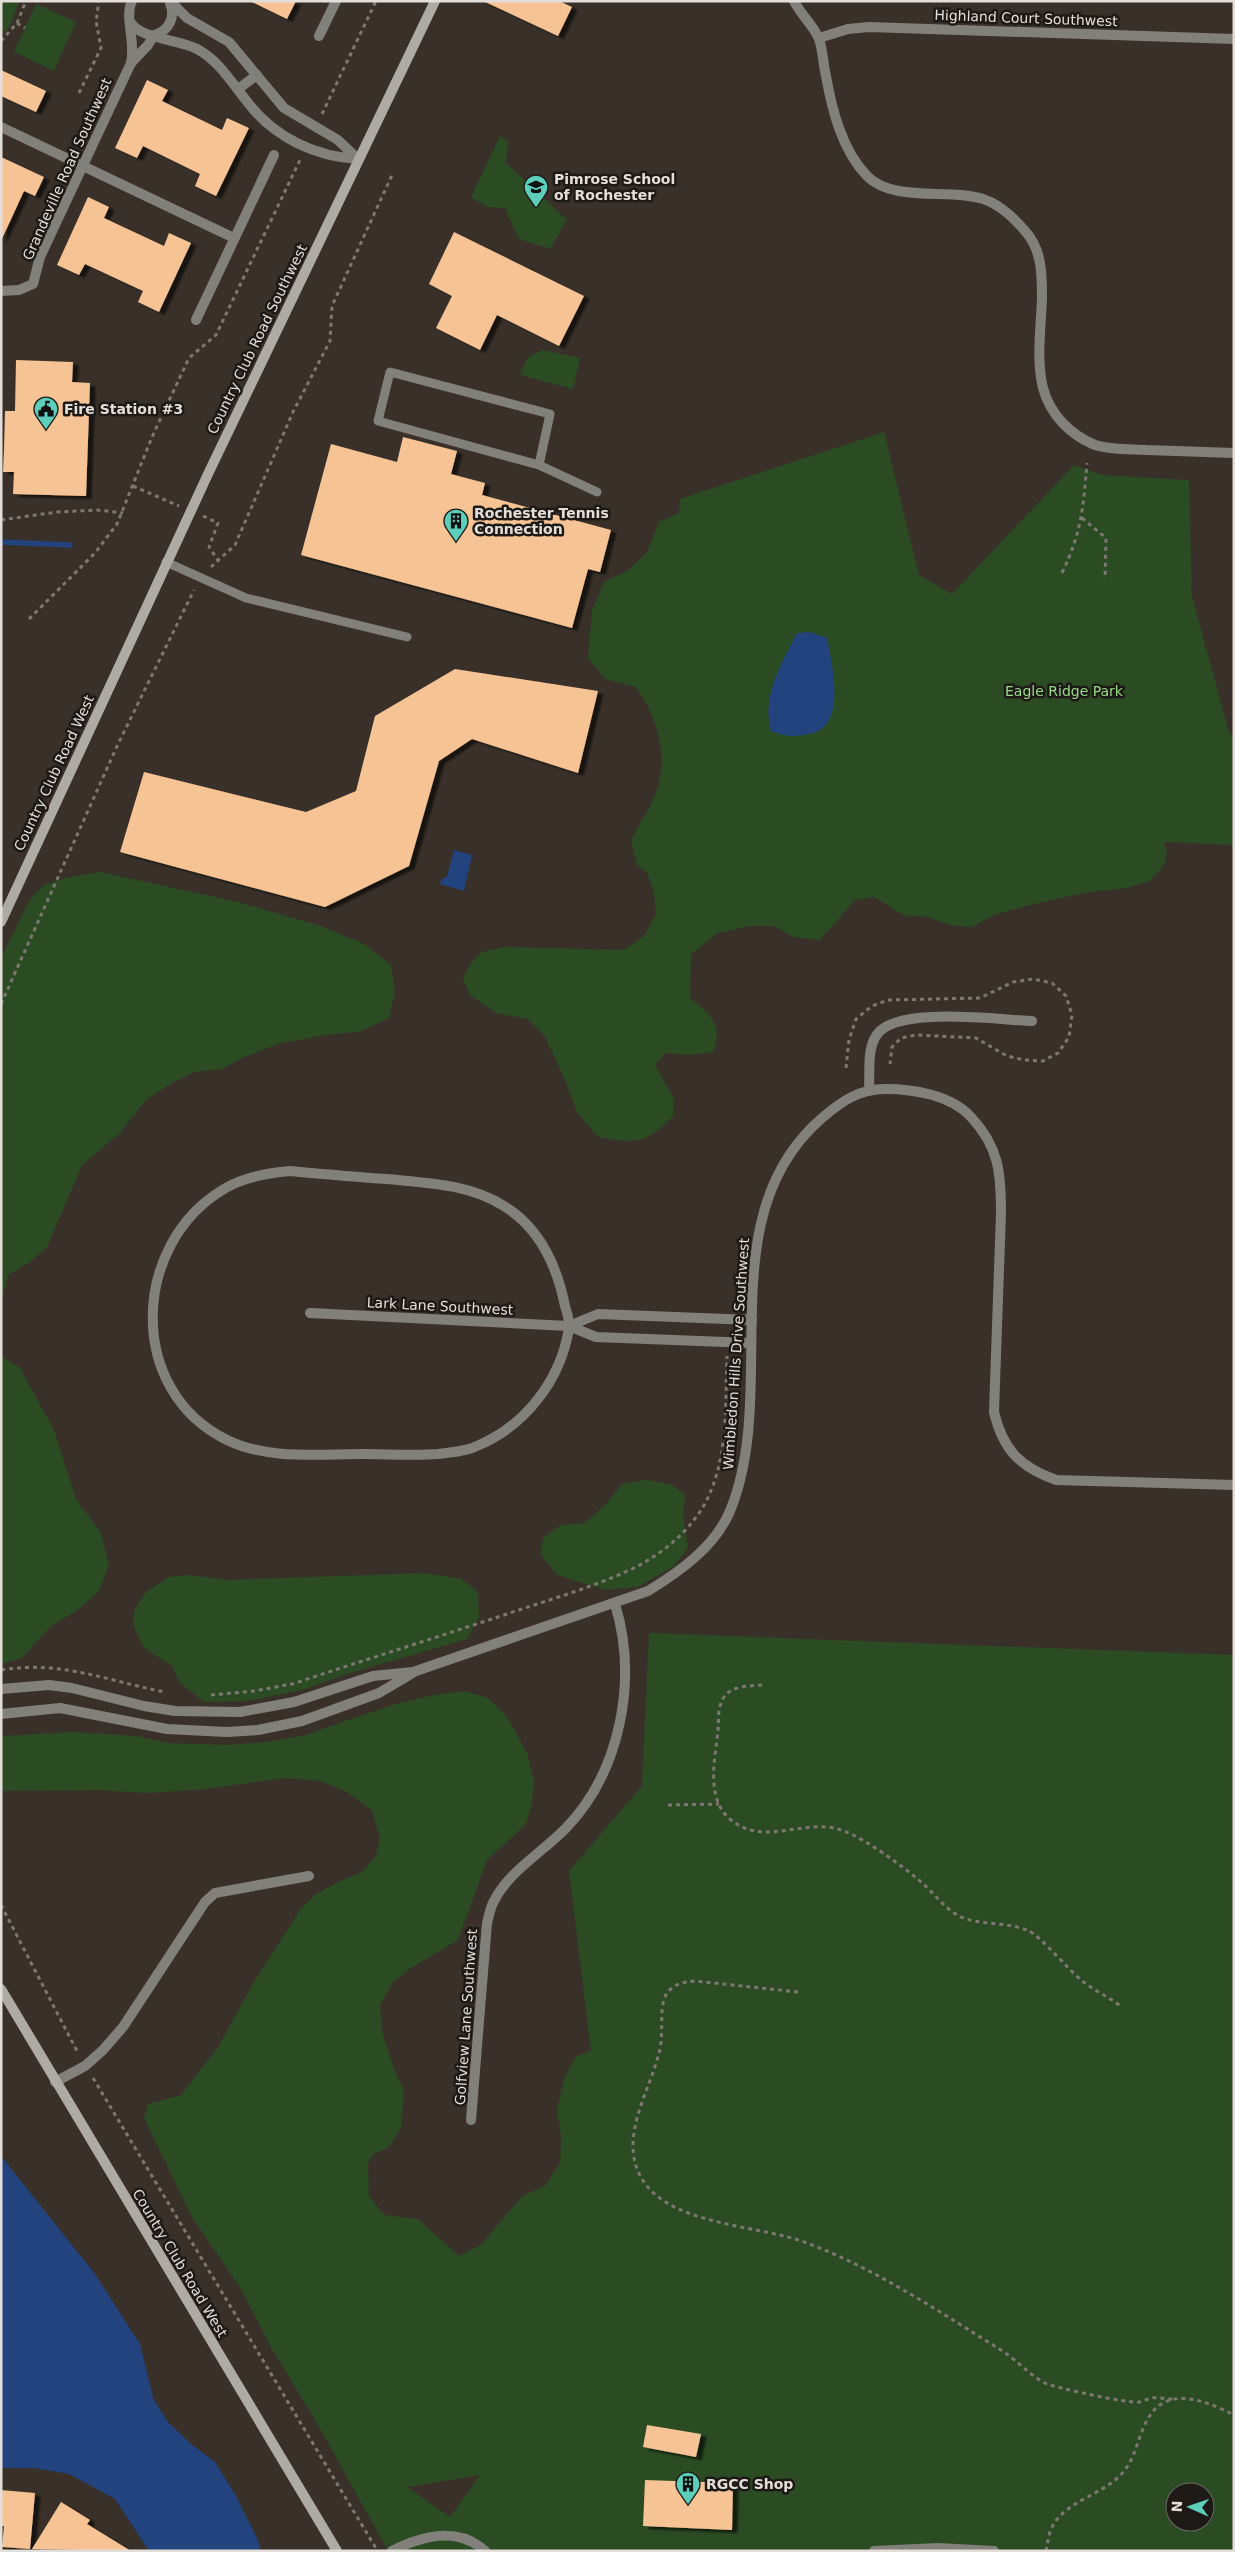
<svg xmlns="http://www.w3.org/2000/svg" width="1235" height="2552" font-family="'DejaVu Sans',sans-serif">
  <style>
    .green { fill: #2b4b23; fill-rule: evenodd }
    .water { fill: #22437d }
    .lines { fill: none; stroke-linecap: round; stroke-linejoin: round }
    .stream { stroke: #22437d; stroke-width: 5.5 }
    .building { fill: #f6c395; filter: url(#shadow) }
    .path { stroke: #7f7871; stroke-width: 3; stroke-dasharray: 4 4; stroke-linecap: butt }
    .lane { stroke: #81807a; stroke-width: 9 }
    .street { stroke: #81807a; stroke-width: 10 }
    .secondary { stroke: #adaba3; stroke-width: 10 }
    .labels { text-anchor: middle; stroke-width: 5; stroke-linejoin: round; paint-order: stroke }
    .street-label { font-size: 14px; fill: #e3ded9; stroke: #1d1916 }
    .poi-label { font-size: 14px; font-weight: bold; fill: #e3ded9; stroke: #1d1916; text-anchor: start }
    .park-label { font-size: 14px; fill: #97dc86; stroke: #1d1916 }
  </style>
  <defs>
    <filter id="shadow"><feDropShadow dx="5.5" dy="3" stdDeviation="1" flood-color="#0009"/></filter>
  </defs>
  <rect width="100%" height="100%" fill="#393129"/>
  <g class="green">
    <path d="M1,1H18V4L10,26L1,34Z"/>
    <path d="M36,4L76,22L54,71L14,52Z"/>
    <path d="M500,136L508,141L506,163L567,220L550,249L519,239L505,208L487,207L471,197Z"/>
    <path d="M543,350L580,358L573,389L520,375L527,358Z"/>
    <path d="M884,432L919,575L952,594L1074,465L1102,475L1189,480L1192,596L1228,729L1234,742V845L1164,842L1167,853L1164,865L1150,881L1127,888L1089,892L1034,904L997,914L972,927L950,925L928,917L903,915L874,897L855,900L820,940L794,937L774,926H750L718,933L691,954L690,998C710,1015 724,1024 713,1052L689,1055L665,1053L655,1065L674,1099L673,1116C645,1145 635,1144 598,1137L577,1112L563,1075L544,1035L527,1019L496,1013L470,995L463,979L470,964L482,952L503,947L624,950L644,936L656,914L654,892L647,873L637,865L631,840C639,824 652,806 657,789C669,754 656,715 636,687L605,679L588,658L592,610L604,582L629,570L647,552L659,522L679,513L680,499Z"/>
    <path d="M100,872L238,902L321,926L364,944L391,965L395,992L389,1018L359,1032L324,1035L278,1044L244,1057L222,1069L194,1072L170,1084L146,1100L120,1133L82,1165L47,1247L30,1262L8,1275L1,1304V958L30,899L44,885L69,877Z"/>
    <path d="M1,1349L3,1357L20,1368L54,1430L76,1499L101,1533L109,1565L99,1591L79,1609L50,1627L22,1658L1,1664Z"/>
    <path d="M645,1480L670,1484L685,1494L683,1517L688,1548L673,1567L637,1587L606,1590L557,1575L541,1555L543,1538L561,1525L585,1523L605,1505L622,1484Z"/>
    <path d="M424,1573L461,1579L478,1592L479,1617L467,1639L350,1673L302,1690L248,1701L204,1702L179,1682L172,1666L144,1648L133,1625L134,1611L146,1592L169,1577L188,1575L228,1580Z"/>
    <path d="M649,1633L1234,1655V2551H388L318,2425L272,2349L241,2289L192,2217L144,2118L148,2104L181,2095L218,2047L255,1980L302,1907L316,1894L340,1881L362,1872L376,1856L380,1838L372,1811L347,1792L320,1781L285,1778L206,1789L148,1793L100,1790L1,1791V1736L74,1732L137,1736L168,1743L199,1744L225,1745L267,1742L302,1736L392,1705L434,1695L464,1691L488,1698L506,1715L527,1753L534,1781L532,1804L526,1824L487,1860L458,1940L411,1968L393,1982L380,2005L382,2031L394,2069L404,2091L401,2128L388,2148L373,2154L368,2164L369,2196L384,2215L418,2219L459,2256L481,2245L522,2196L545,2186L560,2163L561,2136L557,2110L564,2079L576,2056L591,2051L569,1871L642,1786ZM480,2475L450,2517L407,2487ZM1175,2492H1205V2522H1175Z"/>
  </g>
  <g class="water">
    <path d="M810,632L827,638C832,665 848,727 809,734C792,737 787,737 771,731C761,697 782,662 797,633Z"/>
    <path d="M454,850L472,855L464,891L440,884L441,880L447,876Z"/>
    <path d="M1,2156L95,2274L140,2344L153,2398L167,2421L191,2444L215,2462L236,2496L257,2538L261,2551H149L115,2499L69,2474L34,2468H1Z"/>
  </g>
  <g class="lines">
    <path class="stream" d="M1,542L70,545"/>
  </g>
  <g class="building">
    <path d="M250,1H296L287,19Z"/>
    <path d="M483,1H559L572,7L558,36Z"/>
    <path d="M1,70L46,91L36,112L1,96Z"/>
    <path d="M147,80L168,90L162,101L222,130L227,118L249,128L216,196L195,186L200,174L143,146L137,158L115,148Z"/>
    <path d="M1,157L44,177L35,196L24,191L1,241Z"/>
    <path d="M88,197L109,207L104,218L164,246L169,233L191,243L159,312L138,302L143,291L85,264L79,275L57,265Z"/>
    <path d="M454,232L584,296L559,346L497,315L480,350L436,328L452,296L429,284Z"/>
    <path d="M16,360L73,362L72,382L90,383L86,496L13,494L14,472H3L4,448L5,411H15Z"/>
    <path d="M403,437L457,451L451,474L485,483L482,495L611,530L600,572L588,569L572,628L301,555L331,444L397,462Z"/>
    <path d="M455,669L598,691L578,773L472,739L439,761L409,866L325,907L120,852L144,772L306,812L356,791L375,716Z"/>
    <path d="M647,2425L701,2434L696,2457L643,2447Z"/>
    <path d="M645,2480L733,2483L732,2530L643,2526Z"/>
    <path d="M1,2490L35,2493L30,2549L2,2547L4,2526H1Z"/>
    <path d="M61,2502L90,2520L87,2524L131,2551L32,2549Z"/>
  </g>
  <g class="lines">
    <g class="path">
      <path d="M17,23L25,28"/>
      <path d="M1,41L17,23L26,1"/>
      <path d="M79,93L101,48L96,21L99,1"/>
      <path d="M322,114L376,1"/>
      <path d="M133,486L179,506"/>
      <path d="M203,516L218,523L209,547L218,560"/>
      <path d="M1082,518L1106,538L1105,579"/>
      <path d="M1,520L57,512L97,510L123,513"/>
      <path d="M211,567L235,545L293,412L330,341L332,306L392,175"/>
      <path d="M1062,573C1082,531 1083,509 1087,463"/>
      <path d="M29,619L95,553L117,524L152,437L189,358L216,335L300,160"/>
      <path d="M1,1004L118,744L194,590"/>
      <path d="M846,1068L849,1040L856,1019L872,1006L888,1000L980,998L1013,982L1033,979L1052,983L1066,996L1072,1015L1069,1037L1058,1053L1043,1061L1024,1060L1007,1056L976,1038L916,1035L901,1038L892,1047L890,1064"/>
      <path d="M1,1670C62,1660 107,1681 165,1692"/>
      <path d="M762,1685C749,1686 731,1686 724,1697C717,1707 719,1720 718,1731C715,1759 705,1799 731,1820C765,1848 806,1816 844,1831C867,1840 901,1865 920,1881C933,1892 944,1908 959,1916C979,1926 1007,1921 1029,1931C1041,1937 1068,1969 1081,1980C1093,1990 1109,1997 1122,2007"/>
      <path d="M211,1695L254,1691L292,1684C368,1659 444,1635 519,1610C558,1597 599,1585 636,1567C663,1553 687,1533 703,1507C729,1462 725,1406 727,1356"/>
      <path d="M668,1805L719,1804"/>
      <path d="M1,1905L78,2053"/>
      <path d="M798,1992L695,1981C650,1984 666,2017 660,2049C651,2090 617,2138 642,2179C670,2226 761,2225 807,2243C876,2269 938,2311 1001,2350C1017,2360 1030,2376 1047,2384C1058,2388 1129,2404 1139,2402C1143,2402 1147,2399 1151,2398C1159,2397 1167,2399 1175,2399"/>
      <path d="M93,2078L377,2550"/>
      <path d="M1046,2551C1048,2541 1049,2530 1055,2522C1073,2497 1110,2493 1127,2467C1140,2448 1141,2413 1165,2402C1186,2392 1214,2405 1234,2415"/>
    </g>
    <g class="lane">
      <path d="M390,372L550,414L539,465L378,421Z"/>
      <path d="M539,465L597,492"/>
      <path d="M166,562L246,598L407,637"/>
    </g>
    <g class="street">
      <path d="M170,1L187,18L229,42L284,108L338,140L358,159"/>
      <path d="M794,1C801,15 814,26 819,39C823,50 823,64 826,76C832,110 842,150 867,176C894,203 949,188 983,199C999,204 1014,218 1025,231C1042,249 1042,275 1042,298C1041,327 1036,360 1043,388C1050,414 1070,435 1095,445C1111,450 1130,449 1147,450C1176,451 1205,452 1234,453"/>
      <path d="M131,23C141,39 178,39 197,49C220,61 233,85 249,104C275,138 317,157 358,159"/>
      <path d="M319,36L336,1"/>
      <path d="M819,38L848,29L869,27L1234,39"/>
      <path d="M131,63L148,45L154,35C169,31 176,17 170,3"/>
      <path d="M238,89L257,75"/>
      <path d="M1,127L234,238"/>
      <path d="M1,291L19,290L33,284L40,257L131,63C136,41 124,17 132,1"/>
      <path d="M196,320L274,155"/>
      <path d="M869,1089C870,1072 867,1050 876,1036C894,1005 998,1020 1032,1021"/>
      <path d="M290,1171C322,1174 355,1177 387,1179C427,1183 469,1184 504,1206C540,1228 557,1266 565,1306C567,1313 570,1321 569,1328C561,1380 525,1426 477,1446C465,1452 451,1452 438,1454C413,1456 388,1454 363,1454C319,1454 268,1460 227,1440C126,1391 131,1244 224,1189C244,1177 267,1173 290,1171Z"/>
      <path d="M310,1313L569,1326L596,1337L751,1343"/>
      <path d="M569,1326L598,1314L752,1320"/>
      <path d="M1,1689L49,1685L72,1688L144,1706L175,1711L240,1712L294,1702L373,1676L413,1672"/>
      <path d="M1,1714L60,1708L167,1729L227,1732L258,1730L302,1721L379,1693L416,1671L648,1591C679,1572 715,1547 730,1511C781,1387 707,1217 822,1118C842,1101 859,1089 885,1089C914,1089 951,1095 971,1117C999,1147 1001,1173 1001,1213L994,1412C1003,1450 1020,1467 1056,1480L1234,1485"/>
      <path d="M55,2082L85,2066L103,2050L123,2027L205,1902L215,1893L309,1876"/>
      <path d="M471,2120L487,1923C489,1916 490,1908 494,1901C509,1871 543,1852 566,1828C621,1771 638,1679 615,1604"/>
      <path d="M392,2551C421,2536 458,2526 485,2551"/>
      <path d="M874,2551L938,2548L994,2551"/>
    </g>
    <g class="secondary">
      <path d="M1,922L208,474L435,1"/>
      <path d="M1,1989L337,2551"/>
    </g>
  </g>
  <defs>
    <symbol id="school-pin" viewBox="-11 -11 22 30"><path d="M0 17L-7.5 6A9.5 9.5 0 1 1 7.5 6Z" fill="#5cceba" stroke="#1d1916"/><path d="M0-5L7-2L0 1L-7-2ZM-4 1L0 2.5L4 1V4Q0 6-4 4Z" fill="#111"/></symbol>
    <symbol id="civic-pin" viewBox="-11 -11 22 30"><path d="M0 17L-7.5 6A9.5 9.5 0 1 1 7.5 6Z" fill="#5cceba" stroke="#1d1916"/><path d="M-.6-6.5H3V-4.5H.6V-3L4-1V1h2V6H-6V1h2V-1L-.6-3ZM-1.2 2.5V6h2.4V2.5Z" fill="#111"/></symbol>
    <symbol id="building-pin" viewBox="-11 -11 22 30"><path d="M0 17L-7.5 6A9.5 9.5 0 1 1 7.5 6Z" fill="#5cceba" stroke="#1d1916"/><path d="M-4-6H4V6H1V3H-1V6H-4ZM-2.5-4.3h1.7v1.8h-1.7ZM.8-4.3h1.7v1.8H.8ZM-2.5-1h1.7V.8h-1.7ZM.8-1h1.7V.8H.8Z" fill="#111"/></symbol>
  </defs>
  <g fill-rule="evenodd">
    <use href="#school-pin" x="522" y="173" width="28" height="38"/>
    <use href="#civic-pin" x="32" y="395" width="28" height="38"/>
    <use href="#building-pin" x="442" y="507" width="28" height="38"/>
    <use href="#building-pin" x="674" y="2470" width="28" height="38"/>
  </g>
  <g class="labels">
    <g class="street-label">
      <text transform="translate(1026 18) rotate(2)" y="5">Highland Court Southwest</text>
      <text transform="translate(67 169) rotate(-66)" y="5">Grandeville Road Southwest</text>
      <text transform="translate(257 339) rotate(-64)" y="5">Country Club Road Southwest</text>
      <text transform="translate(54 773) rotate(-65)" y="5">Country Club Road West</text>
      <text transform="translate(440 1306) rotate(3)" y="5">Lark Lane Southwest</text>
      <text transform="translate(736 1354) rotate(-86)" y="5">Wimbledon Hills Drive Southwest</text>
      <text transform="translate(466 2017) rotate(-86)" y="5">Golfview Lane Southwest</text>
      <text transform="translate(180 2263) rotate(59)" y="5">Country Club Road West</text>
    </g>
    <g class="poi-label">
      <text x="554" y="184">Pimrose School<tspan x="554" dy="16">of Rochester</tspan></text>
      <text x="64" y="414">Fire Station #3</text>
      <text x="474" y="518">Rochester Tennis<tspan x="474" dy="16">Connection</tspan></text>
      <text x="706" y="2489">RGCC Shop</text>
    </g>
    <g class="park-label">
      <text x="1064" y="696">Eagle Ridge Park</text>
    </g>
  </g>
  <rect width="1235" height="2552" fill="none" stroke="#e3ded9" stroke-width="5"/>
  <g transform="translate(1190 2507) rotate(272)"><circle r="24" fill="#1d1916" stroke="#6c6864"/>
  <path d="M0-4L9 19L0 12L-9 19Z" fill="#5cceba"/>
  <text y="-8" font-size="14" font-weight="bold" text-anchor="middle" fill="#e3ded9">N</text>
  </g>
</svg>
